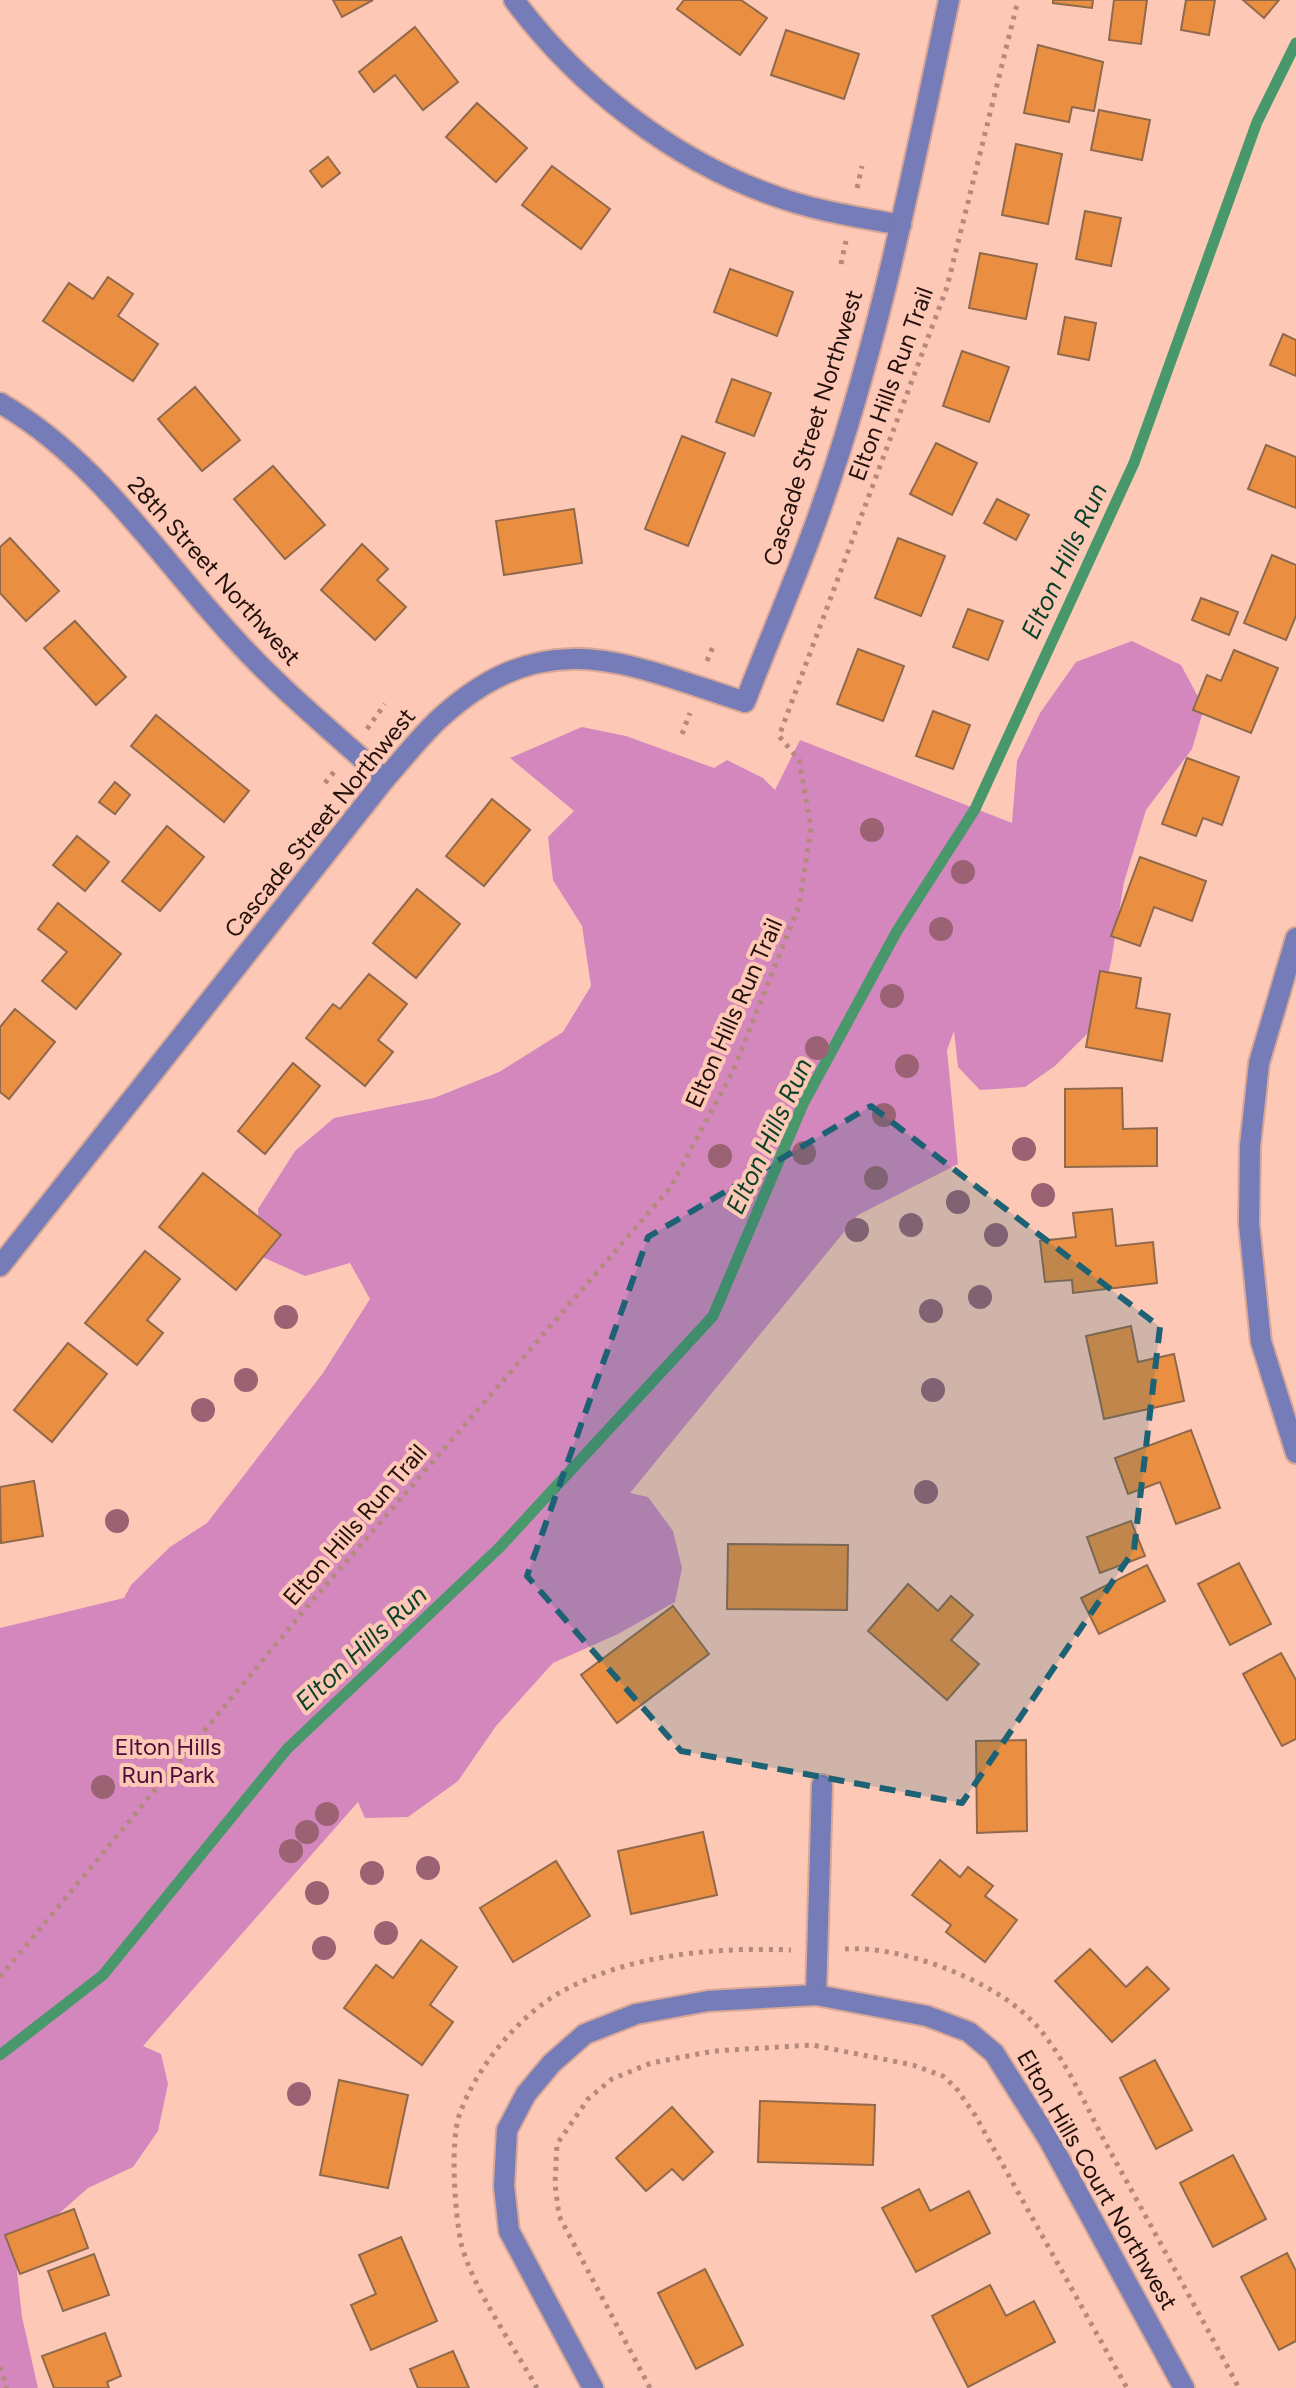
<svg xmlns="http://www.w3.org/2000/svg" width="1296" height="2388" font-family="Figtree,sans-serif">
  <style>
    .green { fill: #d387bc }
    .lines { fill: none; stroke-linecap: round; stroke-linejoin: round }
    .stream { stroke: #48986b; stroke-width: 11 }
    .building { fill: #ea8f41; stroke: #90694b; stroke-width: 2 }
    .minor-casing { stroke: #d7a798; stroke-width: 24 }
    .path { stroke: #b58a7d; stroke-width: 5; stroke-dasharray: 4 6; stroke-linecap: butt }
    .minor { stroke: #757cb7; stroke-width: 20 }
    .tree { fill: #9a6273 }
    .marked { fill: #1d6274; fill-opacity: 0.2; stroke: #1d6274; stroke-width: 6; stroke-dasharray: 16 10; stroke-linejoin: round }
    .labels { text-anchor: middle; stroke-width: 8; stroke-linejoin: round; paint-order: stroke }
    .street-label { font-size: 24px; fill: #23100a; stroke: #fec8b7 }
    .park-label { font-size: 24px; fill: #490f3c; stroke: #fec8b7 }
    .water-label { font-size: 26px; font-style: italic; fill: #0c4129; stroke: #fec8b7 }
  </style>
  <rect width="100%" height="100%" fill="#fec8b7"/>
  <path class="green" d="M1132,641L1181,665L1204,708L1192,749L1146,810L1124,882L1111,962L1095,1026L1055,1066L1025,1087L980,1090L958,1067L954,1031L947,1050L958,1164L858,1215L630,1493L648,1497L673,1531L682,1568L675,1602L618,1634L553,1663L496,1726L458,1781L408,1817L365,1818L358,1802L143,2046L161,2054L168,2084L158,2131L133,2167L88,2188L38,2232L16,2262L22,2317L38,2388H0V1628L124,1598L131,1585L170,1547L207,1523L323,1373L370,1299L350,1263L305,1276L260,1256L258,1209L295,1151L334,1118L434,1098L499,1072L563,1032L591,986L582,926L553,880L548,837L574,811L510,758L582,727L626,736L714,768L727,760L763,778L775,790L800,740L1012,823L1017,761L1040,713L1076,662Z"/>
  <g class="lines">
    <path class="stream" d="M0,2055L103,1975L287,1749L500,1547L713,1316L803,1104L897,931L975,809L1134,463L1257,122L1296,43"/>
  </g>
  <g class="building">
    <path d="M333,0H373L342,17Z"/>
    <path d="M684,0H741L767,18L740,55L677,9Z"/>
    <path d="M1053,0H1093L1092,8L1053,3Z"/>
    <path d="M1114,0H1147L1141,44L1109,40Z"/>
    <path d="M1186,0H1215L1209,35L1181,30Z"/>
    <path d="M1243,0H1279L1264,18Z"/>
    <path d="M415,27L458,82L423,110L395,75L374,92L359,72Z"/>
    <path d="M786,30L859,54L844,99L771,75Z"/>
    <path d="M1038,45L1103,62L1094,111L1072,107L1069,122L1024,113Z"/>
    <path d="M477,103L527,148L496,182L446,137Z"/>
    <path d="M1099,110L1150,120L1142,160L1091,150Z"/>
    <path d="M1016,144L1062,154L1048,224L1002,215Z"/>
    <path d="M328,157L340,173L322,187L310,171Z"/>
    <path d="M552,166L610,209L581,249L522,205Z"/>
    <path d="M1085,211L1121,218L1111,266L1076,259Z"/>
    <path d="M980,253L1037,264L1026,319L969,308Z"/>
    <path d="M730,269L793,292L777,336L714,312Z"/>
    <path d="M108,277L133,294L118,316L158,344L133,381L43,321L69,283L93,299Z"/>
    <path d="M1065,317L1096,323L1089,360L1058,354Z"/>
    <path d="M1283,334L1296,340V376L1270,365Z"/>
    <path d="M962,351L1009,367L989,422L943,406Z"/>
    <path d="M732,379L771,393L754,436L716,422Z"/>
    <path d="M195,387L240,440L202,471L158,419Z"/>
    <path d="M682,436L725,453L688,546L645,529Z"/>
    <path d="M936,443L977,463L952,515L910,494Z"/>
    <path d="M1266,445L1296,457V508L1248,489Z"/>
    <path d="M273,466L325,525L285,559L234,499Z"/>
    <path d="M997,499L1029,515L1016,540L984,523Z"/>
    <path d="M574,509L582,563L504,575L496,521Z"/>
    <path d="M10,538L59,591L26,621L0,593V547Z"/>
    <path d="M898,538L945,556L921,616L875,598Z"/>
    <path d="M362,544L388,569L377,580L406,607L375,640L321,590Z"/>
    <path d="M1272,555L1296,565V616L1286,640L1244,623Z"/>
    <path d="M1201,598L1238,612L1229,635L1192,620Z"/>
    <path d="M968,609L1003,621L988,660L953,647Z"/>
    <path d="M75,621L126,677L96,705L44,648Z"/>
    <path d="M858,649L904,666L883,721L837,704Z"/>
    <path d="M1234,650L1278,668L1251,733L1193,710L1207,675L1221,681Z"/>
    <path d="M933,711L970,725L953,769L916,756Z"/>
    <path d="M156,715L249,791L224,822L131,746Z"/>
    <path d="M1187,758L1239,777L1222,825L1203,818L1196,836L1162,824Z"/>
    <path d="M115,782L130,795L115,814L99,802Z"/>
    <path d="M492,799L530,830L484,886L446,856Z"/>
    <path d="M167,826L204,857L160,911L122,881Z"/>
    <path d="M77,836L109,862L85,891L53,865Z"/>
    <path d="M1140,857L1206,881L1192,921L1154,907L1140,946L1111,936Z"/>
    <path d="M417,889L460,924L416,978L373,943Z"/>
    <path d="M58,903L121,954L76,1009L42,981L67,952L38,929Z"/>
    <path d="M1100,971L1141,978L1136,1008L1170,1014L1162,1061L1086,1047Z"/>
    <path d="M369,974L407,1004L378,1040L393,1052L365,1086L306,1038L333,1004L340,1009Z"/>
    <path d="M15,1009L55,1042L9,1099L0,1092V1027Z"/>
    <path d="M293,1063L320,1086L265,1154L238,1131Z"/>
    <path d="M1122,1088L1123,1129L1157,1128V1166L1065,1167V1089Z"/>
    <path d="M203,1173L281,1235L236,1290L159,1227Z"/>
    <path d="M1112,1209L1116,1246L1153,1242L1157,1283L1073,1293L1072,1280L1045,1282L1040,1241L1076,1237L1073,1213Z"/>
    <path d="M145,1251L180,1279L147,1320L163,1333L137,1365L85,1323Z"/>
    <path d="M1131,1326L1138,1362L1174,1354L1184,1401L1104,1419L1086,1336Z"/>
    <path d="M68,1343L107,1374L52,1442L14,1410Z"/>
    <path d="M1191,1430L1220,1508L1176,1524L1160,1482L1128,1494L1115,1458Z"/>
    <path d="M34,1481L43,1536L1,1543L0,1487Z"/>
    <path d="M1131,1521L1145,1556L1100,1573L1087,1537Z"/>
    <path d="M728,1544L848,1545L847,1610L727,1609Z"/>
    <path d="M1239,1563L1271,1624L1230,1645L1198,1584Z"/>
    <path d="M1147,1565L1165,1601L1099,1634L1081,1598Z"/>
    <path d="M908,1584L938,1611L951,1596L973,1615L951,1640L979,1664L947,1700L868,1631Z"/>
    <path d="M673,1606L709,1654L617,1723L581,1675Z"/>
    <path d="M1281,1653L1296,1680V1739L1282,1746L1243,1674Z"/>
    <path d="M1026,1740L1027,1831L977,1833L976,1741Z"/>
    <path d="M703,1832L717,1895L631,1914L618,1851Z"/>
    <path d="M940,1860L960,1877L968,1867L993,1886L985,1896L1017,1920L985,1962L946,1932L951,1925L912,1895Z"/>
    <path d="M556,1861L590,1916L513,1962L480,1908Z"/>
    <path d="M421,1940L457,1967L430,2005L453,2022L422,2065L344,2008L376,1965L393,1978Z"/>
    <path d="M1090,1949L1126,1987L1147,1967L1169,1989L1112,2042L1055,1981Z"/>
    <path d="M1155,2060L1192,2130L1156,2149L1120,2078Z"/>
    <path d="M339,2080L408,2095L388,2188L320,2175Z"/>
    <path d="M760,2101L875,2105L873,2165L758,2162Z"/>
    <path d="M672,2107L713,2152L683,2180L672,2169L646,2191L616,2158Z"/>
    <path d="M1233,2155L1266,2219L1213,2247L1180,2183Z"/>
    <path d="M919,2189L930,2211L969,2191L990,2233L916,2272L882,2208Z"/>
    <path d="M74,2209L88,2248L20,2274L5,2235Z"/>
    <path d="M401,2237L437,2321L371,2350L351,2305L376,2294L359,2255Z"/>
    <path d="M1287,2253L1296,2271V2341L1279,2350L1241,2277Z"/>
    <path d="M94,2254L109,2295L63,2311L48,2271Z"/>
    <path d="M705,2269L743,2345L696,2369L658,2293Z"/>
    <path d="M990,2285L1006,2316L1034,2301L1055,2342L968,2387L932,2316Z"/>
    <path d="M105,2333L121,2376L107,2382L109,2388H54L42,2356Z"/>
    <path d="M453,2351L469,2388H418L410,2369Z"/>
  </g>
  <g class="lines">
    <defs>
      <g id="minor">
        <path d="M514,0C578,86 674,161 775,196C815,211 859,217 901,225"/>
        <path d="M0,403C97,459 159,557 234,638C280,689 334,733 385,779"/>
        <path d="M1296,938L1259,1063L1250,1146L1249,1224L1261,1342L1296,1453"/>
        <path d="M0,1266L385,779C402,760 419,738 438,720C545,621 624,663 745,702C768,642 794,583 816,522C877,353 912,175 949,0"/>
        <path d="M816,1995L822,1785"/>
        <path d="M593,2388L509,2231L504,2186L507,2130L526,2094L552,2063L585,2034L636,2014L708,2001L816,1995L927,2016L969,2032L994,2053L1049,2140L1184,2388"/>
      </g>
    </defs>
    <use href="#minor" class="minor-casing"/>
    <g class="path">
      <path d="M857,188L862,166"/>
      <path d="M841,264L846,241"/>
      <path d="M707,661L714,644"/>
      <path d="M367,729L385,704"/>
      <path d="M682,734L690,713"/>
      <path d="M325,783L334,772"/>
      <path d="M845,1949C900,1945 990,1979 1029,2018C1060,2047 1085,2104 1105,2142C1150,2224 1195,2306 1239,2388"/>
      <path d="M0,1977L306,1608L670,1188L733,1071L799,906L811,828L799,760L779,736L947,287L1018,0"/>
      <path d="M0,2367L7,2388"/>
      <path d="M537,2388C514,2347 472,2287 461,2243C455,2214 450,2144 459,2116C475,2069 518,2016 561,1992C629,1954 716,1947 791,1950"/>
      <path d="M650,2388L559,2216L555,2184L557,2144L588,2099L612,2079L651,2063L714,2051L812,2045L913,2065L943,2076L956,2088L975,2115L1127,2388"/>
    </g>
    <use href="#minor" class="minor"/>
  </g>
  <g class="tree">
    <circle cx="872" cy="830" r="12"/>
    <circle cx="963" cy="872" r="12"/>
    <circle cx="941" cy="929" r="12"/>
    <circle cx="892" cy="996" r="12"/>
    <circle cx="817" cy="1048" r="12"/>
    <circle cx="907" cy="1066" r="12"/>
    <circle cx="884" cy="1115" r="12"/>
    <circle cx="1024" cy="1149" r="12"/>
    <circle cx="804" cy="1153" r="12"/>
    <circle cx="720" cy="1156" r="12"/>
    <circle cx="876" cy="1178" r="12"/>
    <circle cx="1043" cy="1195" r="12"/>
    <circle cx="958" cy="1202" r="12"/>
    <circle cx="911" cy="1225" r="12"/>
    <circle cx="857" cy="1230" r="12"/>
    <circle cx="996" cy="1235" r="12"/>
    <circle cx="980" cy="1297" r="12"/>
    <circle cx="931" cy="1311" r="12"/>
    <circle cx="286" cy="1317" r="12"/>
    <circle cx="246" cy="1380" r="12"/>
    <circle cx="933" cy="1390" r="12"/>
    <circle cx="203" cy="1410" r="12"/>
    <circle cx="926" cy="1492" r="12"/>
    <circle cx="117" cy="1521" r="12"/>
    <circle cx="103" cy="1787" r="12"/>
    <circle cx="327" cy="1814" r="12"/>
    <circle cx="307" cy="1832" r="12"/>
    <circle cx="291" cy="1851" r="12"/>
    <circle cx="428" cy="1868" r="12"/>
    <circle cx="372" cy="1873" r="12"/>
    <circle cx="317" cy="1893" r="12"/>
    <circle cx="386" cy="1933" r="12"/>
    <circle cx="324" cy="1948" r="12"/>
    <circle cx="299" cy="2094" r="12"/>
  </g>
  <path class="marked" d="M871,1106L1160,1327L1134,1550L962,1803L681,1751L527,1576L648,1237Z"/>
  <g class="labels">
    <g class="street-label">
      <text transform="translate(891 384) rotate(-70)" y="8">Elton Hills Run Trail</text>
      <text transform="translate(813 428) rotate(-73)" y="8">Cascade Street Northwest</text>
      <text transform="translate(214 571) rotate(48)" y="8">28th Street Northwest</text>
      <text transform="translate(320 823) rotate(-51)" y="8">Cascade Street Northwest</text>
      <text transform="translate(734 1013) rotate(-66)" y="8">Elton Hills Run Trail</text>
      <text transform="translate(355 1525) rotate(-49)" y="8">Elton Hills Run Trail</text>
      <text transform="translate(1097 2180) rotate(60)" y="8">Elton Hills Court Northwest</text>
    </g>
    <g class="park-label">
      <text x="168" y="1755">Elton Hills<tspan x="168" dy="28">Run Park</tspan></text>
    </g>
    <g class="water-label">
      <text transform="translate(1064 561) rotate(-65)" y="9">Elton Hills Run</text>
      <text transform="translate(769 1136) rotate(-65)" y="9">Elton Hills Run</text>
      <text transform="translate(361 1648) rotate(-43)" y="9">Elton Hills Run</text>
    </g>
  </g>
</svg>
